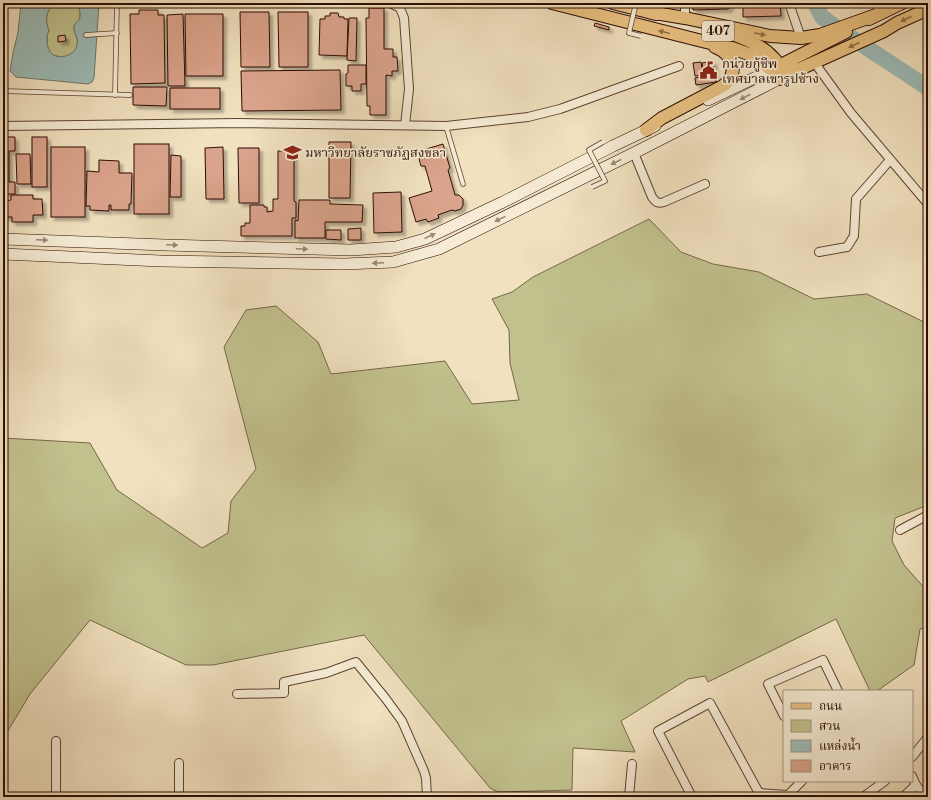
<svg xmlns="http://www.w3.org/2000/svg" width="931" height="800" font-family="'Libre Bodoni','Noto Serif Thai',serif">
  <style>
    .green { fill: #c1c18e; stroke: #766748 }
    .water { fill: #9cbcb8; stroke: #6f766f }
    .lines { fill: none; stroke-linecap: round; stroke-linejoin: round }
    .river { stroke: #9cbcb8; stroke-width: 16 }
    .building { fill: #daa38b; stroke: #2c0d02; filter: url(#shadow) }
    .service-casing { stroke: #5d4231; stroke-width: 5.5 }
    .minor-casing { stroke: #5d4231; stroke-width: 10 }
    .secondary-casing { stroke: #2c0d02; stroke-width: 12 }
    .primary-casing { stroke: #2c0d02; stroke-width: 14 }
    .service { stroke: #f6ecd5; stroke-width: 4 }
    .minor { stroke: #f6ecd5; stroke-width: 8 }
    .secondary { stroke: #f6ecd5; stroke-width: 11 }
    .primary { stroke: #e8c080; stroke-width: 12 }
    .service-bridge-casing { stroke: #5d4231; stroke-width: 5.5; stroke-linecap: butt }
    .service-bridge { stroke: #f6ecd5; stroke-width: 4 }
    .oneway { fill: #936f47 }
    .oneway2 { fill: #9b8876 }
    .labels { text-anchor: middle; stroke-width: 3.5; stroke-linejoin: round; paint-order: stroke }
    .shield { fill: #f6ecd5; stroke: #695041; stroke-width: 1 }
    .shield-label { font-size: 12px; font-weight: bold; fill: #2c0d02 }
    .poi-label { font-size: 13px; fill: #2c0d02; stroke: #f6ecd5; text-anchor: start }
  </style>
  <defs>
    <filter id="shadow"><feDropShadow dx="3.5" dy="3.5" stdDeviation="1" flood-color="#0004"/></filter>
  </defs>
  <rect width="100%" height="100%" fill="#f1e1bf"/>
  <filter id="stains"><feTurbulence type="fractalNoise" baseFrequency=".005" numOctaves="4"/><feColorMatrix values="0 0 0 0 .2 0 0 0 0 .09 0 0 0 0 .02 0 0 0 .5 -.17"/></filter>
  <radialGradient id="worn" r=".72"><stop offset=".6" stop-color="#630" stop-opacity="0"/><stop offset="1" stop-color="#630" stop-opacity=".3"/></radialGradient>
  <g class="green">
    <path d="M62,3H72L79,8C80,12 81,16 79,20C77,23 74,23 74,27C74,34 79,38 77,45C75,56 61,60 52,54C48,51 47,44 47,40C47,36 47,34 49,31C44,17 46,6 62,3Z"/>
    <path d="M649,219L681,252L713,264L759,272L814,299L867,294L928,324V505L895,518L892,541L904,565L928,592V627L920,629L914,665L877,691H870L836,619L708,682L705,676L688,679L621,721L635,752L573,748L572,790L498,792L490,788L364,635L213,665H186L90,620L30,694L3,739V438L90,443L117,490L202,548L228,533L231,501L256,469L224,347L246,310L276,306L318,342L331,374L445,361L472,404L519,400L510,363L509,330L492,299L512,292L533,277Z"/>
  </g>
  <path class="water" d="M21,3H62C46,6 44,17 49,31C47,34 47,36 47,40C47,44 48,51 52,54C61,60 75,55 77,45C79,38 74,34 74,27C74,23 77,23 79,20C81,16 80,12 79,8L72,3H99L94,78L92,82L88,84L16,77L10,71L13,53L18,32Z"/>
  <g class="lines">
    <path class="river" d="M815,3L822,17L838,29L907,74L928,88"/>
  </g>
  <g class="building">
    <path d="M693,3H732L728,9L693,10Z"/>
    <path d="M743,3H780L781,16L743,17Z"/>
    <path d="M369,8H384V49H393V57H397L398,71H392V76L386,75V115H370V106H367L366,18H369Z"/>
    <path d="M139,10H158V15H164L165,83L131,84L130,14H139Z"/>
    <path d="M240,12H269L270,67H241Z"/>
    <path d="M278,12H308V67H279Z"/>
    <path d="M330,13H338L339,17H344V19H348L347,56L319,55L320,19H325V16H330Z"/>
    <path d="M183,14L185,86H168L167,15Z"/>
    <path d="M185,14H223V76H186Z"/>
    <path d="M349,18H357L356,61L347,60Z"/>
    <path d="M595,23L609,27V30L594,26Z"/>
    <path d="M65,35L66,41L58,42V36Z"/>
    <path d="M713,61L716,82L696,85L695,78L704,76L702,63Z"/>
    <path d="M701,62L703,75L695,76L693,63Z"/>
    <path d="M348,65H366V84H361V91H352V86H346V74L348,73Z"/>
    <path d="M340,70L341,110L242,111L241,71Z"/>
    <path d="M133,87H167L166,106L133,105Z"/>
    <rect x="170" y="88" width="50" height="21"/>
    <path d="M3,137H15V151H9V182H15V194H3Z"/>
    <rect x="32" y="137" width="15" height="50"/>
    <path d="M329,142H351L350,198H329Z"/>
    <rect x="134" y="144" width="35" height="70"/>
    <path d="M443,144L450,168L448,170L455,195H459L463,199V205L461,209L455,211L452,210L438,215L439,218L428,222L426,219L416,222L409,198L432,191L425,166H421L419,159L424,155L423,150Z"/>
    <rect x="51" y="147" width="34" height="70"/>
    <path d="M223,147L224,199H206L205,148Z"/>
    <path d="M238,148H259V203H239Z"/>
    <path d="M278,151H294V201L296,202V218H292V236H241V226H245V223H250V205H264V207H267V212L273,211V199H278Z"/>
    <path d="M16,154H30L31,184H17Z"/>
    <path d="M171,155L181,156V197H170Z"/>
    <path d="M99,160L119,161V173H132L131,204H129V210H111V205H109V211L90,210V206H86L87,171L99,172Z"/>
    <path d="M401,192L402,232L374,233L373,193Z"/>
    <path d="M11,195H33V199H42L43,215H33V222H12V217H3V201L11,200Z"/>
    <path d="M299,200H330V204L363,205L362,222H325V238H295V220L298,221Z"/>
    <path d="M361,228V240H348V229Z"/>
    <path d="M326,230H341V240L326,239Z"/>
  </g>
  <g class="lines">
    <defs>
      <g id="service">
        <path d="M86,35L117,33"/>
        <path d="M3,91L130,95"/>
        <path d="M115,95L117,3"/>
        <path d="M446,126L463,184"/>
      </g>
      <g id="minor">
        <path d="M390,3L400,8L404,18L409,89L405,125"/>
        <path d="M789,3L801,38"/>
        <path d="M877,3L880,13"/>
        <path d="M685,18V3"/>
        <path d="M814,62L851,113L928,204"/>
        <path d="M3,126L238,123L446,126L528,117L560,109L679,66"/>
        <path d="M634,153L652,197C656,202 657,204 664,202L705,184"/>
        <path d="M819,252L847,247L854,236L856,199L890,160"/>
        <path d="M900,530L928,515"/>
        <path d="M237,694L284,693V682L326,673L356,662L386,699L402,721L424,771L426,778L427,797"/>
        <path d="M784,716L768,684L823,660L838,691"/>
        <path d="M56,741V797"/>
        <path d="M912,757L928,737"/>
        <path d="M179,763V797"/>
        <path d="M912,776L916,785L925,797"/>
        <path d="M759,793L788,795"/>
        <path d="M629,797L632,764"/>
        <path d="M692,797L658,731L710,703L759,793L760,797"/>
        <path d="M786,797L802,781"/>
        <path d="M863,797L885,781"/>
        <path d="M903,797L916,785"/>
      </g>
      <g id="secondary">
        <path d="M708,100L771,70"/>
        <path d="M3,239L165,245L351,250L396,247L425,239L503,202L613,146L655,126"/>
        <path d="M3,254L161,261L344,264L393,262L439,249L634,153L779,79"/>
      </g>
      <g id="primary">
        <path d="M552,3L702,41L732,48L754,56L774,72L781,73L799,69"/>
        <path d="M613,3L656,14"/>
        <path d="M649,12L685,18L770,36L801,38L820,35L876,15"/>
        <path d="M869,19L902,3"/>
        <path d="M732,34C740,37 748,40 755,44C765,49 788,66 779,79"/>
        <path d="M773,69L846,32"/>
        <path d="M793,72L884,31L897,23L928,9"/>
        <path d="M646,130L662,118L723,86C740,73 733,54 715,47"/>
      </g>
    </defs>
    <use href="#service" class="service-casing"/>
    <use href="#minor" class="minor-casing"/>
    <use href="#secondary" class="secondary-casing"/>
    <use href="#primary" class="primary-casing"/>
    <use href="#service" class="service"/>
    <use href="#minor" class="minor"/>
    <use href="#secondary" class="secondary"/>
    <use href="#primary" class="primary"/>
    <defs>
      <g id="service-bridge">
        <path d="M636,3L629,33L641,36"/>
        <path d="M592,187L605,181L589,150L603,142"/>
      </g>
    </defs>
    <use href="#service-bridge" class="service-bridge-casing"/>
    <use href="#service-bridge" class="service-bridge"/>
  </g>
  <defs><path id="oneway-solid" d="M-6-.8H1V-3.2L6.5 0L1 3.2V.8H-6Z"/></defs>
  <g class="oneway">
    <use href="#oneway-solid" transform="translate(906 19) rotate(155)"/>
    <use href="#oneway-solid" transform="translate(664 32) rotate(-166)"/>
    <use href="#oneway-solid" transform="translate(760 34) rotate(12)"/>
    <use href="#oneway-solid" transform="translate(854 45) rotate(156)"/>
  </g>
  <g class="oneway2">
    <use href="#oneway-solid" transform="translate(745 97) rotate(153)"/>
    <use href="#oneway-solid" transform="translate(616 162) rotate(154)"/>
    <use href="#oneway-solid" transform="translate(500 219) rotate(154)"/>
    <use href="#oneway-solid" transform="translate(430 236) rotate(-24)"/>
    <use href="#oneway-solid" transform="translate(42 240) rotate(2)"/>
    <use href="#oneway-solid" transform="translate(172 245) rotate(2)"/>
    <use href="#oneway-solid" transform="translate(302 249) rotate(2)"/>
    <use href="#oneway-solid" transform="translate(378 263) rotate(178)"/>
  </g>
  <defs>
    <symbol id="civic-bare" viewBox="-9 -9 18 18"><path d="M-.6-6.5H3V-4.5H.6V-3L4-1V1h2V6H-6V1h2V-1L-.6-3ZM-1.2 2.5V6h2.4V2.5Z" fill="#8f2418" stroke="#f6ecd5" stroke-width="2.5" paint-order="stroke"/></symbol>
    <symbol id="university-bare" viewBox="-9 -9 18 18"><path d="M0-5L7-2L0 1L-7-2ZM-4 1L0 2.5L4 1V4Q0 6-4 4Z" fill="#8f2418" stroke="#f6ecd5" stroke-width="2.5" paint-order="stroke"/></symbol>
  </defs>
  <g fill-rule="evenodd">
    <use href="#civic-bare" x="696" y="58" width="25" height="25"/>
    <use href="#university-bare" x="280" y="140" width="25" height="25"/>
  </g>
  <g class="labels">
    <rect class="shield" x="702" y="21" width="32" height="20" rx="3"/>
    <g class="shield-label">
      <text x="718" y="35">407</text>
    </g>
    <g class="poi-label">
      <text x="722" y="68">กน่วยกู้ชีพ<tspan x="722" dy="15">เทศบาลเขารูปช้าง</tspan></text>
      <text x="305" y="157">มหาวิทยาลัยราชภัฏสงขลา</text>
    </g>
  </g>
  <rect width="931" height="800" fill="none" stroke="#f1e1bf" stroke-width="16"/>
  <rect x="4" y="4" width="923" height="792" fill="none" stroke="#2c0d02" stroke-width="2"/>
  <rect x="8" y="8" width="915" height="784" fill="none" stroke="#2c0d02"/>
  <rect x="783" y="690" width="130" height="92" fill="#f6ecd5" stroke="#a59381"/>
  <rect x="791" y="703" width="20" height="6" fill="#e8c080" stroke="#a59381"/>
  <text x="819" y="710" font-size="12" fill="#2c0d02">ถนน</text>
  <rect x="791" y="720" width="20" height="12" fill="#c1c18e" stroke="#a59381"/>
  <text x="819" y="730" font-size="12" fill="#2c0d02">สวน</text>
  <rect x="791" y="740" width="20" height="12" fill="#9cbcb8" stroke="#a59381"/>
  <text x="819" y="750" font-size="12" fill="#2c0d02">แหล่งน้ำ</text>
  <rect x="791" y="760" width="20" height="12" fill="#daa38b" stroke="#a59381"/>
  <text x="819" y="770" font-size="12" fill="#2c0d02">อาคาร</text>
  <rect width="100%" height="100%" filter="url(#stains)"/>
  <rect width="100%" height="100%" fill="url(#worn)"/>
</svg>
